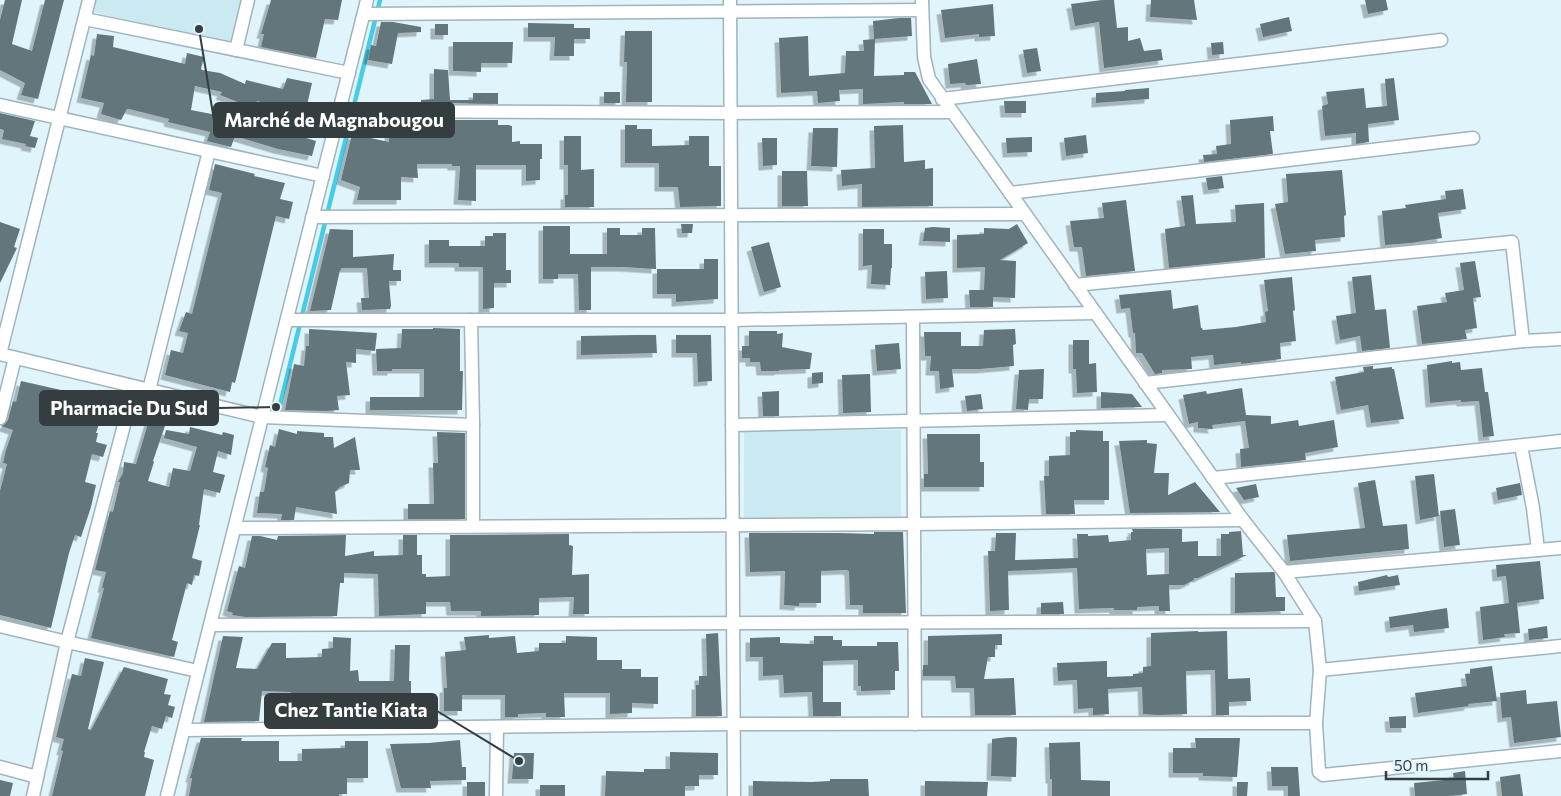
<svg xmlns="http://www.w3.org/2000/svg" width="1561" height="796" font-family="Commissioner,sans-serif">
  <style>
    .built { fill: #cbe9f1 }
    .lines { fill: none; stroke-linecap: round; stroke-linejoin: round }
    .stream { stroke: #47cce8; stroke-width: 4.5 }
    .building { fill: #63767b; fill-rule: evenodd; filter: url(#shadow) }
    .street-casing { stroke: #a0b4ba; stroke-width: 15 }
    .street { stroke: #fff; stroke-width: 12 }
    .leader { fill: none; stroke: #343d3f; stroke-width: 2 }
    .callout-dot { fill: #343d3f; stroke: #dff5fb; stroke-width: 2 }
    .callout { fill: #343d3f; stroke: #343d3f; stroke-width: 2 }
    .callout-label { font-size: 19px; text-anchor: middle; font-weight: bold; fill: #fff }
  </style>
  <defs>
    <filter id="shadow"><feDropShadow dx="-4.5" dy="4.5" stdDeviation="0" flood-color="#0004"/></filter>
  </defs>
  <rect width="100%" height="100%" fill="#dff5fb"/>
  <g class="built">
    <path d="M92,0H243L233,46L89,11Z"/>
    <path d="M901,430V517L744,519V431Z"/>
  </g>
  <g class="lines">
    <path class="stream" d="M278,413L380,0"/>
  </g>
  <g class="building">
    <path d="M5,0H22L12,44L32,51L45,0H64L38,99L21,95L25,83L0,70V20Z"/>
    <path d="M271,0H342L338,20L325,19L316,58L261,47L264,34H261Z"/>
    <path d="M1102,0H1114L1117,28L1128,27V41L1140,38L1144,51L1161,49L1163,60L1104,68L1099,22L1075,26L1071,4Z"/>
    <path d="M1151,0H1194L1197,20L1150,17Z"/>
    <path d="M1365,0H1386L1388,10L1368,14Z"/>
    <path d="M993,4L995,36L979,37V34L945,38L941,10Z"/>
    <path d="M1289,17L1292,31L1263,37L1260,24Z"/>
    <path d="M899,18H911L912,36L874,39L873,21Z"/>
    <path d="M381,22H393L421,27V32L398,33L392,64L368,60L371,45L376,46Z"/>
    <path d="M528,23L574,24V28H590V39H574V56H554L555,37H528Z"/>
    <rect x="435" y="24" width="13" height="11"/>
    <path d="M625,31H652V102H626L627,62H624Z"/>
    <path d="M97,34L114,36L113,47L185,64L187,53L204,57L201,69L202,70L220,73L245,84L246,80L283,89L287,78L312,83L306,110L308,111L300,136L316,141L312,156L278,149L235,136L231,147L207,141L210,132L168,122L169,119L129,109H127L121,120L101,114L104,103L81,98L91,55L94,56ZM195,86L222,92L220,95L255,109L257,101L277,106L275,117L283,120L281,128L273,126L272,128L252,122L191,110Z"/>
    <path d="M808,36L809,76L845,73L846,51H864L863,40L875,39L874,76L904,75V72H915L932,104H904V102L863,104V89L839,90L840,101L818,103L817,91L781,93L779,38Z"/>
    <path d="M453,42H513L512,63H481V72L453,71Z"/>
    <path d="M1223,42L1224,54L1212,55L1211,43Z"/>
    <path d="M1037,48L1041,71L1027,73L1023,50Z"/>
    <path d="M977,59L981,84L966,85L965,83L950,84L948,64Z"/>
    <path d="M434,69L448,70L450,100H473V93H498V104L421,103V100L434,99Z"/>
    <path d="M1394,78L1399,120L1368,124L1369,142L1356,144V133L1325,136L1322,106L1328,104L1326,92L1364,88L1366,108L1387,106L1385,79Z"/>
    <path d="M1149,88V99L1096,103V93L1125,91V90Z"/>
    <rect x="604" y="92" width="16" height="11"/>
    <path d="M1004,101H1026V113H1005Z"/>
    <path d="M0,113L35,121L30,136L38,138L35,148L25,146L26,144L2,139L4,130L0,129Z"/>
    <path d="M1273,116L1274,131H1270L1273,154L1204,162L1203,155L1217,154L1216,146L1231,144L1230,120Z"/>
    <path d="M420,120H498V125H510V126H512V142L520,141V144H542V159H540V180L526,181V165H476V201L458,200L460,166H452V164H417L418,178L401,177V200H357L360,187L341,180L352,134L389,142V125L420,124Z"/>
    <path d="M625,125H637V129H652V146L689,145V136H709V166H721V206L680,207L678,187H659V163H625Z"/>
    <path d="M903,125L904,162L925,160V169L933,168V206L862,207V184L842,186L841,170L875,168L874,126Z"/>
    <path d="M813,128H838L837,167L811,166Z"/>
    <path d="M1086,135L1088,153L1066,156L1064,138Z"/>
    <path d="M564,136H581V170L594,169V207H565V195H568V165H564Z"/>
    <path d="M1032,137V152L1007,153L1006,138Z"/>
    <path d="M762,138H777V165L763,166Z"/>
    <path d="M215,164L255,174L254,176L285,183L280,199L293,202L289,219L276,216L239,367L235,383L232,382L230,392L165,375L171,350L183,353L188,333L179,331L186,312L192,314L222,193L209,190Z"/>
    <path d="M1342,170L1346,215L1344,216L1345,237L1315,240L1316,251L1285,254L1275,204L1288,202L1286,174Z"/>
    <path d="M782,171H807L808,206H782Z"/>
    <path d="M1222,176L1224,188L1208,190L1206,178Z"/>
    <path d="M1463,189L1466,209L1438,213L1442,238L1411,243L1385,245L1382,211L1406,208L1405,205L1446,199L1445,191Z"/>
    <path d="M1193,195L1196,224L1236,222L1235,205L1264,203L1265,258L1169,268L1165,229L1185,226L1181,196Z"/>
    <path d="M1126,200L1135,271L1086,276L1082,247H1074L1070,221L1104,218L1102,203Z"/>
    <path d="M0,222L20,229L14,247L17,248L0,283Z"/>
    <path d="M681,224H693L692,233H682Z"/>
    <path d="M1017,224L1028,243L1000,260L1016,261L1015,298L993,297V307H970L969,290H984L985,267L957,268V235L984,234V228L1009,229Z"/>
    <path d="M543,226H570V254H607V228H620V235H642V228H655L656,269L623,267H591V310H579L578,274H558V279H543Z"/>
    <path d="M933,227L950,228V242L923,241L925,228Z"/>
    <path d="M330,229L353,230V257L394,254L393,270H401V281H389L391,306L390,309L362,310L361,298H369L367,268H341V270H340L331,310L310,311Z"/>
    <path d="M863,229H884V244H892V268H891L890,285L871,284L872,265L863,266Z"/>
    <path d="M493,233H506V270H511V283H494V308L483,309V267H459V263H429V240H449V246H485V236H493Z"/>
    <path d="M769,242L781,287L764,292L751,247Z"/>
    <path d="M704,259H718V299L676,302V294H657V269H704Z"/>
    <path d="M1475,261L1481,297L1473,298L1477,328L1465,330L1467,339L1422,344L1417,306L1447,302L1445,293L1464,290L1460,263Z"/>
    <path d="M947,271L948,298L926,299L925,272Z"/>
    <path d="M1371,275L1375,310L1386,309L1390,348L1362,351L1360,336L1340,340L1336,316L1356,313L1352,277Z"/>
    <path d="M1292,277L1295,310L1293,311L1296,341L1280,343L1281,359L1241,364V362L1214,365L1213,355L1191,357L1192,369L1162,370V373L1155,374L1142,353H1136L1135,333H1133L1130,308L1121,309L1119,295L1171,290L1173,309L1198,305L1201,328H1202L1203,330L1236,327L1266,322L1265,312L1268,311L1264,280Z"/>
    <path d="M433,328L460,329V371H463L462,410H370V397H424V369H392V371H377L376,349L401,348L402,329H433Z"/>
    <path d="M309,329L377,333L375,351L356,349V363L346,362L350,395L337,396L339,410L326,411L285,410L294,364L304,366L306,346H309Z"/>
    <path d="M1015,329L1016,344L1013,345L1014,366L980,369H952L954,387L940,389L939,371H930L931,356H925L924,332H961V346H983L984,330Z"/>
    <path d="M749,331H777V334L783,333L782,347L812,353L810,369L779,370V371H761L760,362H750V358H742V346H749Z"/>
    <path d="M636,335H656L657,353L581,355V336Z"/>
    <path d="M676,335H711L712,381L698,382L697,353H676Z"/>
    <path d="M1073,340H1089V364L1096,363L1097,392L1077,393L1076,369H1073Z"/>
    <path d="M899,343L901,369L877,371L875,345Z"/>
    <path d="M1452,361V363L1460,362L1461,370L1482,368L1485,392H1488L1494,436L1483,437L1479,401L1461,402V400L1430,403L1427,365Z"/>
    <path d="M1373,366V369L1392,367V369H1394L1404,419L1371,423L1368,405L1341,410L1335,377L1364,372L1363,367Z"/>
    <path d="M1044,369L1043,399H1029L1028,410L1016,409L1019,370Z"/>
    <path d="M823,372V383L812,384V373Z"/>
    <path d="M870,374L871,412L843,413L842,375Z"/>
    <path d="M21,381L61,390L60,391L77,396L76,400L102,407L100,414L102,415L96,433H98L96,442L107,445L103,457L92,454L85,482L96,485L91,507L81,537L75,535L69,553L51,628L0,615V491L7,464L3,463L6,450L13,430L1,426L5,424L8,420L13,401L16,402Z"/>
    <path d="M1242,388L1246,415L1271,416V424L1298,420L1299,426L1334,420L1338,447L1305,453L1306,460L1241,467L1240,449L1249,448L1245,421L1212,425L1213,429L1198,428V422L1189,424L1183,395L1206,391L1207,394Z"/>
    <path d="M779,391V416H763L762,392Z"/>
    <path d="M1101,392L1132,394L1142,407L1101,408Z"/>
    <path d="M981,394L983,409L967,411L965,396Z"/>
    <path d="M149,420L166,423L153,461L154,462L148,481L169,487L173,468L190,471L197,447L164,438L166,430L189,434L190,427L222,435L223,432L234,435L231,455L218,451L213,472L225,475L220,493L204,489L199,525H200L192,558L202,561L199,576L194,575L192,585L187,583L172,640L178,642L174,657L91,638L104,588H102L106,572L95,570L110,511L113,512L120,482H118L123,473L124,462L136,464Z"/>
    <path d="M279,429L297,434V431L324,433V437H333L334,448L355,437L360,470H350L349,483L340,487L335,492L337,514L296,507L294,520H281L282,514L257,513L260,492H264L268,468L265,467L270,445L275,447Z"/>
    <path d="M1076,430L1103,431V441H1109V500H1074L1075,514H1046L1044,476H1049V456L1070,455V432H1076Z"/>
    <path d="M437,432L465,433V519H408V504H434L433,463H438Z"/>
    <path d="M927,434H980V462H984V487H924V474H928Z"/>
    <path d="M1147,440V443L1157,444L1154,473H1169L1168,495L1195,482L1220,512L1130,513L1119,441Z"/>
    <path d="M1434,474L1439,516L1420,520L1415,476Z"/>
    <path d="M1375,480L1383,526L1407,524L1409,549L1290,561L1287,535L1365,528L1358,483Z"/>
    <path d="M1520,483L1522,495L1498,500L1496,488Z"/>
    <path d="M1256,484L1259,497L1244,500L1236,488Z"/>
    <path d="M1455,509L1460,545L1444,547L1440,511Z"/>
    <path d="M1132,529H1182V542L1198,541V556H1221V534H1229V532L1241,531L1243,555H1247L1198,578H1194V580L1184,585H1169L1170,611H1159V606L1137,607V610H1114V608L1079,609L1077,568L1008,571L1009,610L990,611L988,551H995L996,533H1016L1015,560L1078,558L1077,534H1088V536L1108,535L1109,542L1131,540V532H1133ZM1169,548V574L1147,575L1146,549Z"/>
    <path d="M874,532H903L906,613H863V605H850L849,571L846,570L821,571V603H799V606L784,605L785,571L750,572L749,533H839L874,534Z"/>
    <path d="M569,534V545L573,546L572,575L589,574V614H573L574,597L539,598V615L481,616V611H451L450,602H426V614L379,616L378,574L344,573V583H340L337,616L246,617L232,615L233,613L227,611L239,566L245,568L252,536H260L277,540L278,536L346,535L345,556L374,551V556L403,555V535H417V555H422V574H426V577L450,576V535Z"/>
    <path d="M1540,561L1544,599L1517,603L1520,633L1504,634L1505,637L1483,640L1480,607L1509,603L1506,576L1497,577L1496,565Z"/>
    <path d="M1274,572L1275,574L1276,597H1285V611L1235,613V573Z"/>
    <path d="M1387,575L1388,577L1398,575L1400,585L1359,591L1358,582Z"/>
    <path d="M1063,602L1064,614H1041V603Z"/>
    <path d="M1447,608L1449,628L1414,632L1413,625L1390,628L1389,617Z"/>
    <path d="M1547,626L1548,638L1529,640L1528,629Z"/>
    <path d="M1198,631V632L1227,631L1228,679L1250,678L1251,701L1229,702V715H1216L1215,670L1186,671L1187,714L1158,715L1143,714L1142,687L1108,689L1109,714L1093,715V708L1078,709L1077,680L1058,681L1057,663L1107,661V677L1133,676V674L1143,673V667L1151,666V633Z"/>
    <path d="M718,633L722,716H696V685H699V676H707L706,634Z"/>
    <path d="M1002,634V645H995V657H988L984,679L1014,678L1016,715H975L974,688H956L955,676H923V665H928V636Z"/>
    <path d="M489,635V638L515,636L517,653L539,651V643H566V636L597,637V660H622V669H641V677H658V704L632,703V713L610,714V693H564L565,717H546V713L518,714V717H505V695H462V711H444V688H447L445,652L466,650L464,637Z"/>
    <path d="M223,636L243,637L236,668L257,669L272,643H286V658L322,657V649L333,648V637L351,638L350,671L358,670L359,681H394L395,645H410L409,681H411V701L370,700V719H352V696H319V717H291V692L262,691L259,721L204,722Z"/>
    <path d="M814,636H833V640H842V646H877V642H898L899,671H895V690L861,691V686H858V660L823,661V702H841V716H813L812,692L784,693L783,675L763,676V657H750V638L780,637V643L814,644Z"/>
    <path d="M85,658L104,662L88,729L91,730L124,667L168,679L164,694L171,695L168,705L175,707L172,718L166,716L162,729L152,726L144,752H145L144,757L154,760L145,796H52L63,751L61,750L64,739L56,737L64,705L72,674L81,676Z"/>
    <path d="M1492,666L1497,701L1468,704L1469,706L1418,713L1415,693L1467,686L1465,674H1470V669Z"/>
    <path d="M1526,690L1527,704L1557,701L1561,737L1514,743L1511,717L1502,718L1500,693Z"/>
    <path d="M1406,716V728H1390L1389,717Z"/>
    <path d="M1008,737H1016L1017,739L1016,777L991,776L992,739Z"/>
    <path d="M201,738H242L241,741H279V761H302V749L345,748V741H368V778H347V794H339V796H189L192,778H190Z"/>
    <path d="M1195,738H1240L1237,777L1203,776V773H1173V748H1196Z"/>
    <path d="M460,740L462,767H466V780L430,781L431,788H401L390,744L429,743Z"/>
    <path d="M1080,742L1081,780L1110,781V796H1052V779H1050L1049,743Z"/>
    <path d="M670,752L718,753V775H699V786H685V796H605L606,771L644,772V769H670Z"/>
    <path d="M514,753H534L533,779H512Z"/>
    <path d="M1271,767H1298L1300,796H1288V786H1272Z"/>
    <path d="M1465,771L1467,794L1449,796H1415L1414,783L1454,779L1453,773Z"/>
    <path d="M1520,774L1523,796H1502L1500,777Z"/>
    <path d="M830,779H868L869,796H753V781L812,782L830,781Z"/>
    <path d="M0,780L13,783L10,796H0Z"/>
    <path d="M925,781L988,782L987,796H925Z"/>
    <rect x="467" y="782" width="18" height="14"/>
    <path d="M1237,782H1248L1247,796H1237Z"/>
    <rect x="540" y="785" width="25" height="11"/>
  </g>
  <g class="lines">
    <defs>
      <g id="street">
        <path d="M730,0L734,796"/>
        <path d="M922,0L924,57L929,79L1243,520L1284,572L1315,621L1320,670L1316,723L1319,772L1323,775L1561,751"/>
        <path d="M364,14L922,10"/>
        <path d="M85,19L349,73"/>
        <path d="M236,50L248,0"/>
        <path d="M942,99L1441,40"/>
        <path d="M0,105L323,176"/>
        <path d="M339,111L730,113L952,112"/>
        <path d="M1010,193L1473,138"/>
        <path d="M312,217L1025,214"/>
        <path d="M1075,285L1512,242L1523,341"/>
        <path d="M913,317L915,724"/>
        <path d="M287,320H731L1095,313"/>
        <path d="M471,320L473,425V526"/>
        <path d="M0,354L262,417L473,425"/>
        <path d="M0,354L89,0"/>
        <path d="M1145,383L1523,341L1561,339"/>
        <path d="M149,390L209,151"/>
        <path d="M0,418L15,358"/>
        <path d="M732,425L1168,415"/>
        <path d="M1521,446L1533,508L1538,550"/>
        <path d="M1213,478L1561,441"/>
        <path d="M235,528L914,524L1243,520"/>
        <path d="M1284,572L1561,548"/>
        <path d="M210,625L1315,621"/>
        <path d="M0,626L67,642L198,671"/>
        <path d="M1320,670L1561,646"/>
        <path d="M184,730L734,724L1316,723"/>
        <path d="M0,767L37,777"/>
        <path d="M33,796L67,642L134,387"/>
        <path d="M167,796L367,0"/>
        <path d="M496,796L497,727"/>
      </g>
    </defs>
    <use href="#street" class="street-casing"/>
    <use href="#street" class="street"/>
  </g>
  <path class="leader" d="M199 29L214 120M276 407L218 408M519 761L437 711"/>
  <g class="callout-dot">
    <circle cx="199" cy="29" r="5"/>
    <circle cx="276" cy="407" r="5"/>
    <circle cx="519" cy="761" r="5"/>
  </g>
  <g class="callout">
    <rect x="214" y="103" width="240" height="34" rx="5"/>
    <rect x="40" y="391" width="178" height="34" rx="5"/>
    <rect x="265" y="694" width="172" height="34" rx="5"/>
  </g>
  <g class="callout-label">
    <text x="334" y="127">Marché de Magnabougou</text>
    <text x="129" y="415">Pharmacie Du Sud</text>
    <text x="351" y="717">Chez Tantie Kiata</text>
  </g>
  <path d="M1386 771v8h102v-8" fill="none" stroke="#343d3f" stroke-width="2.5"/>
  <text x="1394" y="771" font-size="15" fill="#343d3f" stroke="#dff5fb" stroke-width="4" paint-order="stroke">50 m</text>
</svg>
